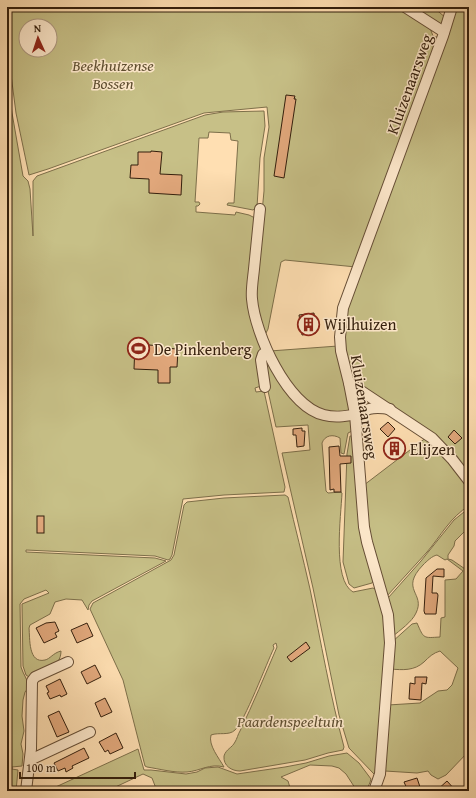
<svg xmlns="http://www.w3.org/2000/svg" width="476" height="798" font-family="'Gentium Book Plus',serif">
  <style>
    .green { fill: #c7c087; stroke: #7d6f4a; fill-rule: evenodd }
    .building { fill: #e3a97d; stroke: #331e0c }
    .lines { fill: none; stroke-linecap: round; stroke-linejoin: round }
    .minor-casing { stroke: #664e36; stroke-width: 12 }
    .minor { stroke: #ffeacd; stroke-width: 10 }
    .labels { text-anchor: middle; stroke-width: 3; stroke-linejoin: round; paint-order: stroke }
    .park-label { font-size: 16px; font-style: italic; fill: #5f4f31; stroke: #ffeacd }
    .street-label { font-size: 16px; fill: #331e0c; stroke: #ffeacd }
    .poi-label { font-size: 16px; fill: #331e0c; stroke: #ffeacd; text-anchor: start }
  </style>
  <rect width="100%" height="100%" fill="#ffdfb2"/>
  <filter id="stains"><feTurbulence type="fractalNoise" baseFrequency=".005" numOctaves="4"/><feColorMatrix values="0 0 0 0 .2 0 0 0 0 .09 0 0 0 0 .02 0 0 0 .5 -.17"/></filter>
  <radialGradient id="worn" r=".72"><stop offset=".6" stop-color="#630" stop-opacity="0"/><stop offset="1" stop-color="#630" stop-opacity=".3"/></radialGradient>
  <g class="green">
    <path d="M7,7H400L430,28L433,36L440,38L356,267L285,260L281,262L268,329L266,333L263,334L254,298L264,191V158L269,127L267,107L204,113L48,169L29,175L16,113L7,44ZM26,26H50V50H26Z"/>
    <path d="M411,7H433L446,18L443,27Z"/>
    <path d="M454,7H469V477L454,458L351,379L342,332L343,319Z"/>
    <path d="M7,73L12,113L23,176L28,181L30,189L33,236V181L37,176L205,115L223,112L264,111L265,126L260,158L257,207L253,210L227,205L228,203H234L238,141L231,140L230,133L209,132L208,138H199L195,202H199L200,204L198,206H196V212L235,215L236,212L249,215L257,219L250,298L264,350L261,386L255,388L256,392L264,391L285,487L284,492L224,495L183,499L172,555L170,559L168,560L155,556L26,550V552L155,558L166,561L92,601L89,605L88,610L82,600L66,599L55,602L50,614L30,625L29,628C30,638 28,664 45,660C50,659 53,653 61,651C61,668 43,671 29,677L26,675L23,666L22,604L49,593L46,590L24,599L20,604L21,667C23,674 28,680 29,687L25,692L23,700L22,716L24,731L21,744L23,754L22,766L12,767V769L18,770L16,791H7Z"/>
    <path d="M338,346L351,411L327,414L297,394L270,351Z"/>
    <path d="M265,355L310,411L352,418L354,430L348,433L344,454L341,453L340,438C333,434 325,435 322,443L326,491L328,493L341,492L342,493C341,516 332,580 353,592L373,588L379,591L387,634L377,772L374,774L349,748L339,715L313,588L282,453L310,450L308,425L276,427L268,391Z"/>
    <path d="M350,436H352L375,578L372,583L354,588L349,584L343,562L347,454Z"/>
    <path d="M427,437L469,485V506C451,516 440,537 427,552C414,567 400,581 387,596L369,541L364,485Z"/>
    <path d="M285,495L288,497C295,527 303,558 310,589C321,642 330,695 344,747L343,750L328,753L305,760L240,771C232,771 223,766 224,756C226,749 232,748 235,742C237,739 238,734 240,731C253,704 265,675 277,647L276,643L273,645L274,648C267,662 244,723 235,730C229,736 219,732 211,735C208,745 219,758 224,767C210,763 200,771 187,772C174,773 160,769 147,767L145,766L123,680L90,609L93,603L171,560L174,555L184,505L187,502L224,498Z"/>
    <path d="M469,508V527L455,541L454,546L448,555V559L452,560L468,571H469V751L446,775L438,779L431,775L428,771L417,773L385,771L388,705L420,703L438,691L447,690L452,685L458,668L440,651C433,653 429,657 424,662C414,671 403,670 390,669L392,642L412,624L417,623C424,639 423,638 440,637L441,618L445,617V580L456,579L463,571L447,559L445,560L437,555C432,556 427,561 423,565C399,590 426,593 416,613C412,622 400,630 392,637L388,598L421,561L454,520Z"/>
    <path d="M138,749L144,770H151L186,774L197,772L205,768L218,767L237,774L285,767L306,763L329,756L347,753L359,763L371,779C369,787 366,791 357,791L346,774L339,768L332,766L310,765L281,777L288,781L291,791H157L152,778L143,774L107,791H47Z"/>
  </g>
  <g class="building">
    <path d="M286,95L295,96L294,99H296L284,178L274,176Z"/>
    <path d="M151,151L162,152L160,174L182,175L181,195L149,193V179L130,178L131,165H138V152H151Z"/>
    <path d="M314,313L316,333L302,335L299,315Z"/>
    <path d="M135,344L163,346L162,348L178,349L177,367H170V383H158V370L134,369Z"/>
    <path d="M388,422L395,429L388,437L380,429Z"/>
    <path d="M302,428V431H305L304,446L297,447L296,435H293V429Z"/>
    <path d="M454,430L462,438L455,444L448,437Z"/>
    <path d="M393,440L403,450L396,457L386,448Z"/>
    <path d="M339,446L340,456H351V463L340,464L341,492H334V489L330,490L329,447Z"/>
    <rect x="37" y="516" width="7" height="17"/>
    <path d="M437,569H444V577L433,576L432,593H437L438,595L436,614H425L424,611L426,578Z"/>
    <path d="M55,622L59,631L55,633L57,637L44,643L36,628L46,623Z"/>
    <path d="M87,623L93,636L77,643L71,630Z"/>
    <path d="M306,642L310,648L291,662L287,657Z"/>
    <path d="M95,665L101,677L87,684L81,672Z"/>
    <path d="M415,677H427L426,684L422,683L421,700L409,699L410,683L415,684Z"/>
    <path d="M60,679L67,694L61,697L60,695L50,699L47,693L49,692L46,686Z"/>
    <path d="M105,698L112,712L101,717L95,703Z"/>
    <path d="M59,711L69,732L57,737L48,716Z"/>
    <path d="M116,733L123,748L110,754L108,750L105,752L99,742Z"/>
    <path d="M84,748L89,758L72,766L73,768L66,772L65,768L58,771L54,763Z"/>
    <path d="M417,778L420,787L413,791H408L404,782Z"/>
    <path d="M447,781L456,791H436Z"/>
  </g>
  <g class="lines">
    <defs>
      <g id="minor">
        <path d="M405,7L444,32"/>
        <path d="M260,209C258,229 256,249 254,269C253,279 251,290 252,299C255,334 287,406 324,415C335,418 350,416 360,413C363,412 366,410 369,409C376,407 383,408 390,409"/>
        <path d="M349,383L432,438L452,459L469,481"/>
        <path d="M265,387L261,360L263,354L267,352"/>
        <path d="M30,760L90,732"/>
        <path d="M26,791L31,749L32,681L35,677L68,662"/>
        <path d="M374,791L380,774L390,643L388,615L367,542L364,527L355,414L349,383L341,351L340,337L343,308L443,36L452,7"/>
      </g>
    </defs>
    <use href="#minor" class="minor-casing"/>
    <use href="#minor" class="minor"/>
  </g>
  <defs>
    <symbol id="building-ring" viewBox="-11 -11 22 22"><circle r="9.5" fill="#ffeacd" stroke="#8f2418" stroke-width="1.5"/><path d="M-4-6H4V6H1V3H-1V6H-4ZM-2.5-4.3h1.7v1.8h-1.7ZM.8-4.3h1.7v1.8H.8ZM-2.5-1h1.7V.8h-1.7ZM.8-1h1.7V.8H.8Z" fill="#8f2418"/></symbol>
    <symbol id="stadium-ring" viewBox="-11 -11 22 22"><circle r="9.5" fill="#ffeacd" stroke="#8f2418" stroke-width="1.5"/><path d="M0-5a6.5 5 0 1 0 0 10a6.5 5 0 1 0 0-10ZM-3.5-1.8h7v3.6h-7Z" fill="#8f2418"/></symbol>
  </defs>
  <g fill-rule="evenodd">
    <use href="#building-ring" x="296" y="312" width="25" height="25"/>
    <use href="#stadium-ring" x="126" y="336" width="25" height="25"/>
    <use href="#building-ring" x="382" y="436" width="25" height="25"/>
  </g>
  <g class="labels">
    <g class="park-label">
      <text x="113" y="71">Beekhuizense<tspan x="113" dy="18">Bossen</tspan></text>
      <text x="290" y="727">Paardenspeeltuin</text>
    </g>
    <g class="street-label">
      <text transform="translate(409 84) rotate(-70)" y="6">Kluizenaarsweg</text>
      <text transform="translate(365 407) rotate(81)" y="6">Kluizenaarsweg</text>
    </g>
    <g class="poi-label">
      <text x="324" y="330">Wijlhuizen</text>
      <text x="154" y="355">De Pinkenberg</text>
      <text x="410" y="455">Elijzen</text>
    </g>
  </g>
  <rect width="476" height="798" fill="none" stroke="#ffdfb2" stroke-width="24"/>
  <rect x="8" y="8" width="460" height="782" fill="none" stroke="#331e0c" stroke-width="2"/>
  <rect x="12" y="12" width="452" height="774" fill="none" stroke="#331e0c"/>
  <g transform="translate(38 38) rotate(357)"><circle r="19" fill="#ffeacd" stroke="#ad9880"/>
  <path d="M0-3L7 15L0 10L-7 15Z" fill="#8f2418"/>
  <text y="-6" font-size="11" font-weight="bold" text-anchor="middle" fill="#331e0c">N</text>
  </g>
  <path d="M20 772v6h115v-6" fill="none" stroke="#331e0c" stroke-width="2"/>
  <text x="26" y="772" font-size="12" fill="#331e0c" stroke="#ffeacd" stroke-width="3" paint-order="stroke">100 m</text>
  <rect width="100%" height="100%" filter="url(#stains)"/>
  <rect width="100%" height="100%" fill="url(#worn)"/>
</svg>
